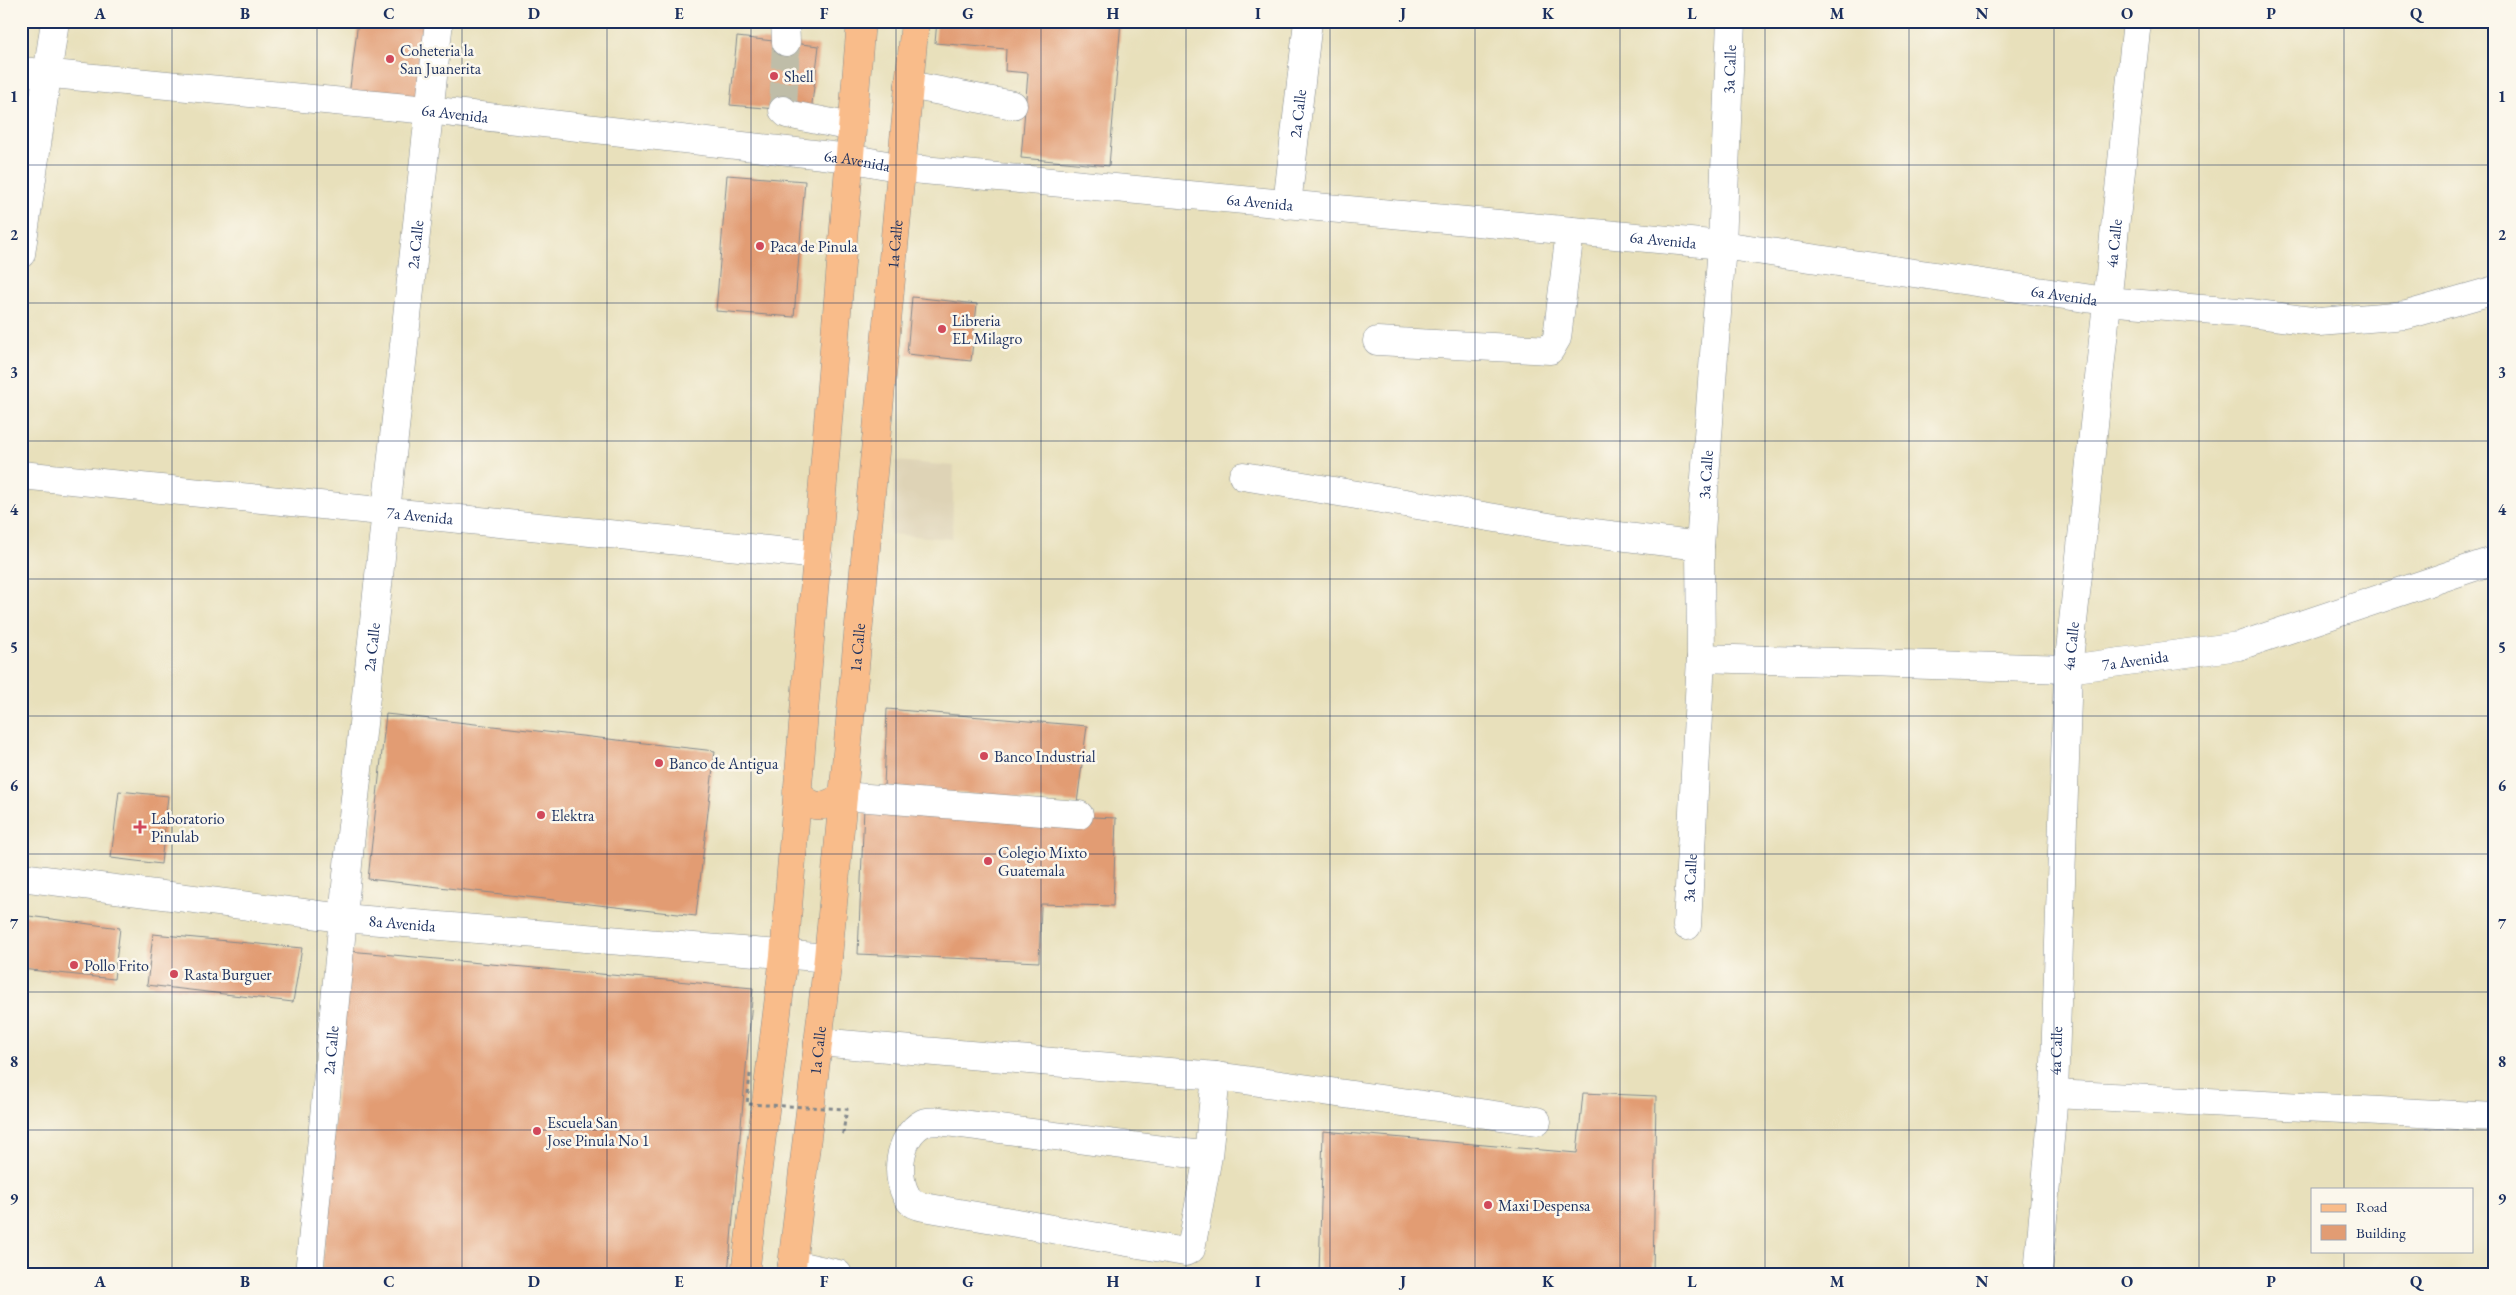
<svg xmlns="http://www.w3.org/2000/svg" width="2516" height="1295" font-family="'EB Garamond',serif">
  <style>
    .built { fill: #ded3b6 }
    .building { fill: #e29c73 }
    .lines { fill: none; stroke-linecap: round; stroke-linejoin: round }
    .minor-tunnel { stroke: #bfbda8; stroke-width: 28; stroke-dasharray: 28 14; stroke-linecap: butt }
    .minor-casing { stroke: #82888c; stroke-width: 29 }
    .major-casing { stroke: #82888c; stroke-width: 29 }
    .minor { stroke: #fff; stroke-width: 28 }
    .major { stroke: #f9bc8a; stroke-width: 28 }
    .path-bridge { stroke: #82888c; stroke-width: 3; stroke-dasharray: 4 4; stroke-linecap: butt }
    .grid { fill: none; stroke: #1b2f5e; stroke-width: 1; stroke-opacity: 0.55 }
    .poi-dot { fill: #d1495b; stroke: #fbf7ec; stroke-width: 2 }
    .labels { text-anchor: middle; stroke-width: 5; stroke-linejoin: round; paint-order: stroke }
    .poi-label { font-size: 16px; fill: #1b2f5e; stroke: #fbf7ec; text-anchor: start }
    .street-label { font-size: 16px; fill: #1b2f5e; stroke: #fbf7ec }
    .neatline { fill: none; stroke: #1b2f5e; stroke-width: 2 }
    .grid-label { font-size: 16px; text-anchor: middle; font-weight: bold; fill: #1b2f5e }
  </style>
  <rect width="100%" height="100%" fill="#fbf7ec"/>
  <filter id="ink" filterUnits="userSpaceOnUse"><feTurbulence type="fractalNoise" baseFrequency=".02" numOctaves="2"/><feDisplacementMap in="SourceGraphic" scale="10" xChannelSelector="R" yChannelSelector="G"/><feConvolveMatrix kernelMatrix="1 2 1 2 8 2 1 2 1" color-interpolation-filters="sRGB"/></filter>
  <filter id="wash" filterUnits="userSpaceOnUse"><feTurbulence type="fractalNoise" baseFrequency=".0096" numOctaves="4" result="noise"/><feDisplacementMap in="SourceGraphic" scale="20" xChannelSelector="R" yChannelSelector="G"/><feGaussianBlur stdDeviation="1.12" result="paint"/><feColorMatrix in="noise" values="0 0 0 0 0 0 0 0 0 0 0 0 0 0 0 0 0 1.4 0 .05"/><feComposite in="paint" operator="in"/></filter>
  <g filter="url(#wash)">
    <rect width="100%" height="100%" fill="#e8e0bb"/>
    <path class="built" d="M896,461L954,466L952,539L890,534Z"/>
    <g id="blocks">
      <g class="building">
        <path d="M358,21H429L421,101L349,96Z"/>
        <path d="M937,21H1121L1109,166L1021,158L1028,73L1005,71L1006,49L935,43Z"/>
        <path d="M2342,21H2377V26Z"/>
        <path d="M737,37L819,46L811,112L730,105Z"/>
        <path d="M727,175L805,181L794,317L716,311Z"/>
        <path d="M912,297L977,304L971,361L907,354Z"/>
        <path d="M887,709L1087,726L1077,803L884,787Z"/>
        <path d="M386,714L715,751L696,916L368,879Z"/>
        <path d="M119,791L168,796L161,864L111,858Z"/>
        <path d="M864,807L1116,818L1113,906L1041,904L1039,962L858,954Z"/>
        <path d="M21,915L120,928L114,979L21,969Z"/>
        <path d="M153,934L302,948L293,1002L147,985Z"/>
        <path d="M349,951L753,988L728,1274H321Z"/>
        <path d="M1583,1093L1656,1096L1653,1274H1319L1323,1131L1577,1153Z"/>
      </g>
    </g>
  </g>
  <g filter="url(#ink)">
    <use href="#blocks" fill-opacity="0" stroke="#82888c" stroke-width="1"/>
    <g class="lines">
      <path class="minor-tunnel" d="M783,110L786,42"/>
      <defs>
        <g id="minor">
          <path d="M785,21L786,42"/>
          <path id="s1" d="M21,71L428,110L849,158L902,168L1722,245L2106,301L2250,313L2319,322L2407,315L2495,290"/>
          <path d="M909,85L1013,105"/>
          <path d="M783,110L787,114L852,127"/>
          <path id="s2" d="M1287,205L1308,21"/>
          <path d="M21,254L55,21"/>
          <path d="M1377,341L1550,350L1557,338L1570,231"/>
          <path id="s3" d="M21,475L818,555"/>
          <path d="M1243,476L1561,529L1700,546"/>
          <path id="s4" d="M1701,658L2068,669L2239,646L2495,560"/>
          <path d="M843,796L1079,815"/>
          <path id="s5" d="M21,877L343,918L828,958"/>
          <path id="s6" d="M1687,926L1701,658L1700,546L1722,245L1731,21"/>
          <path d="M818,1042L1216,1076L1537,1121"/>
          <path d="M2054,1094L2495,1117"/>
          <path d="M1208,1156L939,1121C934,1122 927,1121 923,1123C898,1136 893,1180 910,1201C913,1204 919,1206 924,1207L1185,1252L1191,1249L1208,1156L1216,1076"/>
          <path d="M792,1264L838,1274"/>
          <path id="s7" d="M309,1274L350,844L439,21"/>
          <path id="s8" d="M2038,1274L2054,1094L2068,669L2137,21"/>
        </g>
        <g id="major">
          <path d="M797,792C812,811 825,808 843,796"/>
          <path d="M745,1274L784,956L861,21"/>
          <path id="s9" d="M791,1274L828,958L915,21"/>
        </g>
      </defs>
      <use href="#minor" class="minor-casing"/>
      <use href="#major" class="major-casing"/>
      <use href="#minor" class="minor"/>
      <use href="#major" class="major"/>
      <path class="path-bridge" d="M750,1074L747,1104L847,1109L842,1138"/>
    </g>
  </g>
  <path class="grid" d="M172,21V1274M317,21V1274M462,21V1274M607,21V1274M751,21V1274M896,21V1274M1041,21V1274M1186,21V1274M1330,21V1274M1475,21V1274M1620,21V1274M1765,21V1274M1909,21V1274M2054,21V1274M2199,21V1274M2344,21V1189M21,165H2495M21,303H2495M21,441H2495M21,579H2495M21,716H2495M21,854H2495M21,992H2495M21,1130H2495M2344,1251V1274"/>
  <g class="poi-dot">
    <circle cx="390" cy="59" r="5"/>
    <circle cx="774" cy="76" r="5"/>
    <circle cx="760" cy="246" r="5"/>
    <circle cx="942" cy="329" r="5"/>
    <circle cx="984" cy="756" r="5"/>
    <circle cx="659" cy="763" r="5"/>
    <circle cx="541" cy="815" r="5"/>
    <path d="M137.5 819.5h5v5h5v5h-5v5h-5v-5h-5v-5h5z"/>
    <circle cx="988" cy="861" r="5"/>
    <circle cx="74" cy="965" r="5"/>
    <circle cx="174" cy="974" r="5"/>
    <circle cx="537" cy="1131" r="5"/>
    <circle cx="1488" cy="1205" r="5"/>
  </g>
  <g class="labels">
    <g class="poi-label">
      <text x="400" y="56">Coheteria la<tspan x="400" dy="18">San Juanerita</tspan></text>
      <text x="784" y="82">Shell</text>
      <text x="770" y="252">Paca de Pinula</text>
      <text x="952" y="326">Libreria<tspan x="952" dy="18">EL Milagro</tspan></text>
      <text x="994" y="762">Banco Industrial</text>
      <text x="669" y="769">Banco de Antigua</text>
      <text x="551" y="821">Elektra</text>
      <text x="151" y="824">Laboratorio<tspan x="151" dy="18">Pinulab</tspan></text>
      <text x="998" y="858">Colegio Mixto<tspan x="998" dy="18">Guatemala</tspan></text>
      <text x="84" y="971">Pollo Frito</text>
      <text x="184" y="980">Rasta Burguer</text>
      <text x="547" y="1128">Escuela San<tspan x="547" dy="18">Jose Pinula No 1</tspan></text>
      <text x="1498" y="1211">Maxi Despensa</text>
    </g>
    <g class="street-label">
      <text dy="6" stroke="none"><textPath href="#s6" startOffset="858">3a Calle</textPath></text>
      <text dy="6" stroke="none"><textPath href="#s1" startOffset="436">6a Avenida</textPath></text>
      <text dy="6" stroke="none"><textPath href="#s2" startOffset="92">2a Calle</textPath></text>
      <text dy="6" stroke="none"><textPath href="#s1" startOffset="841">6a Avenida</textPath></text>
      <text dy="6" stroke="none"><textPath href="#s1" startOffset="1246">6a Avenida</textPath></text>
      <text dy="6" stroke="none"><textPath href="#s1" startOffset="1651">6a Avenida</textPath></text>
      <text dy="6" stroke="none"><textPath href="#s8" startOffset="1034">4a Calle</textPath></text>
      <text dy="6" stroke="none"><textPath href="#s7" startOffset="1035">2a Calle</textPath></text>
      <text dy="6" stroke="none"><textPath href="#s9" startOffset="1035">1a Calle</textPath></text>
      <text dy="6" stroke="none"><textPath href="#s1" startOffset="2056">6a Avenida</textPath></text>
      <text dy="6" stroke="none"><textPath href="#s6" startOffset="452">3a Calle</textPath></text>
      <text dy="6" stroke="none"><textPath href="#s3" startOffset="401">7a Avenida</textPath></text>
      <text dy="6" stroke="none"><textPath href="#s8" startOffset="629">4a Calle</textPath></text>
      <text dy="6" stroke="none"><textPath href="#s7" startOffset="630">2a Calle</textPath></text>
      <text dy="6" stroke="none"><textPath href="#s9" startOffset="630">1a Calle</textPath></text>
      <text dy="6" stroke="none"><textPath href="#s4" startOffset="435">7a Avenida</textPath></text>
      <text dy="6" stroke="none"><textPath href="#s6" startOffset="48">3a Calle</textPath></text>
      <text dy="6" stroke="none"><textPath href="#s5" startOffset="384">8a Avenida</textPath></text>
      <text dy="6" stroke="none"><textPath href="#s7" startOffset="225">2a Calle</textPath></text>
      <text dy="6" stroke="none"><textPath href="#s9" startOffset="225">1a Calle</textPath></text>
      <text dy="6" stroke="none"><textPath href="#s8" startOffset="224">4a Calle</textPath></text>
    </g>
  </g>
  <rect width="2516" height="1295" fill="none" stroke="#fbf7ec" stroke-width="55"/>
  <rect x="2311" y="1188" width="162" height="65" fill="#fbf7ec" stroke="#a1a7b3"/>
  <rect x="2321" y="1204" width="25" height="8" fill="#f9bc8a" stroke="#a1a7b3"/>
  <text x="2356" y="1212" font-size="15" fill="#1b2f5e">Road</text>
  <rect x="2321" y="1225" width="25" height="15" fill="#e29c73" stroke="#a1a7b3"/>
  <text x="2356" y="1238" font-size="15" fill="#1b2f5e">Building</text>
  <rect x="28" y="28" width="2460" height="1240" class="neatline"/>
  <g class="grid-label">
    <text x="100" y="19">A</text>
    <text x="245" y="19">B</text>
    <text x="389" y="19">C</text>
    <text x="534" y="19">D</text>
    <text x="679" y="19">E</text>
    <text x="824" y="19">F</text>
    <text x="968" y="19">G</text>
    <text x="1113" y="19">H</text>
    <text x="1258" y="19">I</text>
    <text x="1403" y="19">J</text>
    <text x="1548" y="19">K</text>
    <text x="1692" y="19">L</text>
    <text x="1837" y="19">M</text>
    <text x="1982" y="19">N</text>
    <text x="2127" y="19">O</text>
    <text x="2271" y="19">P</text>
    <text x="2416" y="19">Q</text>
    <text x="14" y="102">1</text>
    <text x="2502" y="102">1</text>
    <text x="14" y="240">2</text>
    <text x="2502" y="240">2</text>
    <text x="14" y="378">3</text>
    <text x="2502" y="378">3</text>
    <text x="14" y="515">4</text>
    <text x="2502" y="515">4</text>
    <text x="14" y="653">5</text>
    <text x="2502" y="653">5</text>
    <text x="14" y="791">6</text>
    <text x="2502" y="791">6</text>
    <text x="14" y="929">7</text>
    <text x="2502" y="929">7</text>
    <text x="14" y="1067">8</text>
    <text x="2502" y="1067">8</text>
    <text x="14" y="1204">9</text>
    <text x="2502" y="1204">9</text>
    <text x="100" y="1287">A</text>
    <text x="245" y="1287">B</text>
    <text x="389" y="1287">C</text>
    <text x="534" y="1287">D</text>
    <text x="679" y="1287">E</text>
    <text x="824" y="1287">F</text>
    <text x="968" y="1287">G</text>
    <text x="1113" y="1287">H</text>
    <text x="1258" y="1287">I</text>
    <text x="1403" y="1287">J</text>
    <text x="1548" y="1287">K</text>
    <text x="1692" y="1287">L</text>
    <text x="1837" y="1287">M</text>
    <text x="1982" y="1287">N</text>
    <text x="2127" y="1287">O</text>
    <text x="2271" y="1287">P</text>
    <text x="2416" y="1287">Q</text>
  </g>
</svg>
